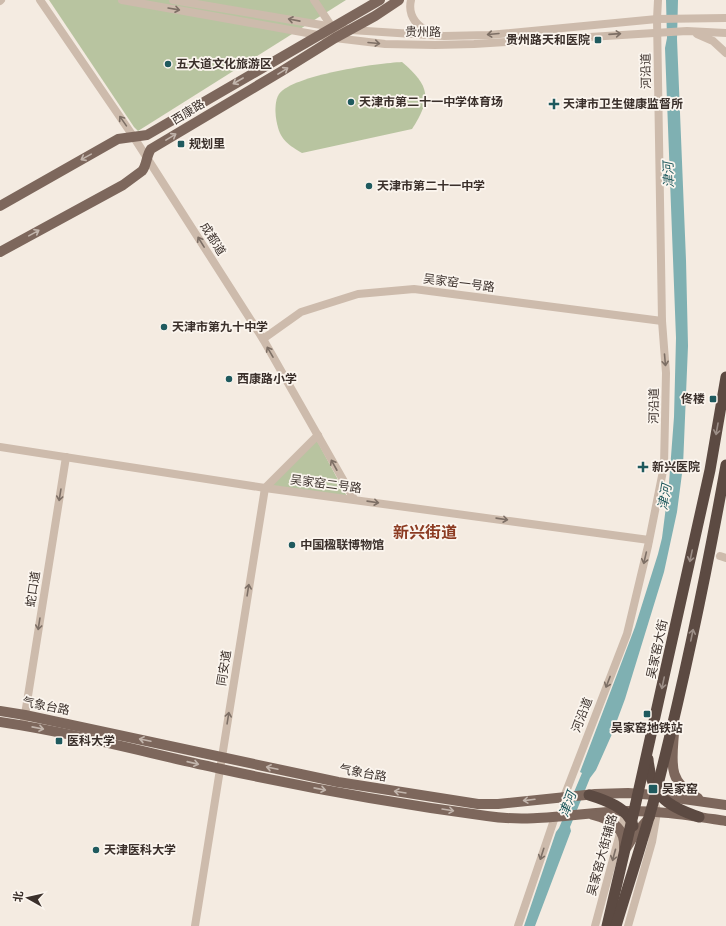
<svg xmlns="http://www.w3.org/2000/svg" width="726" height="926" font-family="Figtree,'Noto Sans SC',sans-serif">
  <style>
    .green { fill: #b8c4a0 }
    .water { fill: #7fb0b2 }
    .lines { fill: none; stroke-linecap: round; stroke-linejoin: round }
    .minor { stroke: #cdbbac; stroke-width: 8 }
    .major { stroke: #7d675c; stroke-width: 10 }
    .highway { stroke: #5c4a42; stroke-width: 11 }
    .oneway { stroke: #7d6f65 }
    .oneway2 { stroke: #c2b5ac }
    .oneway3 { stroke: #9c8e87 }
    .poi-dot { fill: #1f5a5e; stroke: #fbf5ee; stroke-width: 1.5 }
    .labels { text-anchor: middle; stroke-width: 3.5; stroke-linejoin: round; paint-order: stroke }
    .street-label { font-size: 12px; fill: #3b302b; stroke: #fbf5ee }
    .poi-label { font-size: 12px; font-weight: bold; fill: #3b302b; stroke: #fbf5ee; text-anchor: start }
    .water-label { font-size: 13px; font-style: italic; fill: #1f5a5e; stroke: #fbf5ee }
    .district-label { font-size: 16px; font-weight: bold; fill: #8c3b22; stroke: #fbf5ee }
  </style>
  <rect width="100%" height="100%" fill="#f4ebe1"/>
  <g class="green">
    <path d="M49,0H346L138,131L134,127Z"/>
    <path d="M402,62C430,86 432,98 412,129L302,153C285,143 279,138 276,118C275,111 275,100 279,94C293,75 378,63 402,62Z"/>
    <path d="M315,437L350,502L262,490Z"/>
  </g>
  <path class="water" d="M666,0H678L677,39L686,260L688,346L683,466L677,512L664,572L625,699L612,734L596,770L590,778L570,827L571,831L535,926H524L556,832L559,828L582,773L580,772L635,627L658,554L662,538L669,483L674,417L676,338L665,48L667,38Z"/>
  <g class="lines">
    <g class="minor">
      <path d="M40,0L133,136L263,339L354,499"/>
      <path d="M122,0L335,38L385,44L435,45L474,44L687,31L726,33"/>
      <path d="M173,0L351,30L444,36L489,35L657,19L726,18"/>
      <path d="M314,0L334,30"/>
      <path d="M411,0C407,17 419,29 434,34"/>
      <path d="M0,1L1,0"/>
      <path d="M697,34L713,41L726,53"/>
      <path d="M263,339L301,312L358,294L414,289L662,321"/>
      <path d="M0,447L265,488L649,540"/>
      <path d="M720,556L726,558"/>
      <path d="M24,721L66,457"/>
      <path d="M564,797L627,634L648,546L664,466L666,373L662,321L657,19L658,0"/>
      <path d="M195,926L265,488L318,435"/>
      <path d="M518,926L555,817"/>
      <path d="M595,926L626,811"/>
      <path d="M628,926L652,842L657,812L656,807"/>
    </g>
    <g class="major">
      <path d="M0,206L118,139L147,135L380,0"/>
      <path d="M0,252L123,185L142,171C147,165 146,156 151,149L282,71L335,38L375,16L399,0"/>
      <path d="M0,711L25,715L338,782L478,804H498L595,794L628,793L655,795L726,805"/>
      <path d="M0,722C74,733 147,753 221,769C308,788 398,804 487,816C532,823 578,813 623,811C657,810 692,816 726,821"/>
      <path d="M674,733C672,762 667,783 698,798"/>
      <path d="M593,815C610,819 626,828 624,848"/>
      <path d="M627,847L635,834L650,817"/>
    </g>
    <g class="highway">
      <path d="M648,759C651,795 666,806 699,817"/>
      <path d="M589,795C605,800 629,808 633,826"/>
      <path d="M607,926L634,811L710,470L726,377"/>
      <path d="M616,926C629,883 643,840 655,796C683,687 706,576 726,465"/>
    </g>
  </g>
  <defs><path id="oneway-shaft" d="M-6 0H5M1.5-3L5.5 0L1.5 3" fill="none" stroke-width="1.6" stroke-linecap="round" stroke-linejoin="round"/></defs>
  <g class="oneway">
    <use href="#oneway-shaft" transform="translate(174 9) rotate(10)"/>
    <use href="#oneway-shaft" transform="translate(294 20) rotate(-169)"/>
    <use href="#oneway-shaft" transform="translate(493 34) rotate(175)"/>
    <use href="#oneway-shaft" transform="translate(615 34) rotate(-4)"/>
    <use href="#oneway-shaft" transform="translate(374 43) rotate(5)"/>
    <use href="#oneway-shaft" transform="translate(123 121) rotate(-125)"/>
    <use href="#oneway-shaft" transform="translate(201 242) rotate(-122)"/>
    <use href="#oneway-shaft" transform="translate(270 352) rotate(-120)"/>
    <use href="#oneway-shaft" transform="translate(665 360) rotate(85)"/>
    <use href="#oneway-shaft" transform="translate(334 465) rotate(-119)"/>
    <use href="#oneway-shaft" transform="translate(60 495) rotate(99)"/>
    <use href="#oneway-shaft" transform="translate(373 502) rotate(8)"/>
    <use href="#oneway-shaft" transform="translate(502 519) rotate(8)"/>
    <use href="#oneway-shaft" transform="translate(645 558) rotate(103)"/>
    <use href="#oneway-shaft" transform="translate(248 590) rotate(-81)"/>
    <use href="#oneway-shaft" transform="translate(39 624) rotate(99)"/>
    <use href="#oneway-shaft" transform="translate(608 682) rotate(111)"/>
    <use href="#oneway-shaft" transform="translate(228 718) rotate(-81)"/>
    <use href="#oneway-shaft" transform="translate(542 854) rotate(108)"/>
    <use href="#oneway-shaft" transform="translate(614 855) rotate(105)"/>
  </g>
  <g class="oneway2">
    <use href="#oneway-shaft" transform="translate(283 71) rotate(-32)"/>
    <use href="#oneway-shaft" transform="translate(238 81) rotate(150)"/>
    <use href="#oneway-shaft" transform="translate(171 137) rotate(-31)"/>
    <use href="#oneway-shaft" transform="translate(86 157) rotate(151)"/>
    <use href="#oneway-shaft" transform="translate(34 233) rotate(-29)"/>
    <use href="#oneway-shaft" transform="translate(38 728) rotate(11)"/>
    <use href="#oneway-shaft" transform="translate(145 740) rotate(-168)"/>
    <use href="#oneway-shaft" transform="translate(193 763) rotate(13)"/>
    <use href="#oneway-shaft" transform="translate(272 768) rotate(-168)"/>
    <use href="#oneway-shaft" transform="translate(320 789) rotate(11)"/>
    <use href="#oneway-shaft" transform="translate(400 792) rotate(-171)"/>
    <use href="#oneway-shaft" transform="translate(529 800) rotate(173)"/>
    <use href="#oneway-shaft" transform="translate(448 810) rotate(9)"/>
  </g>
  <g class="oneway3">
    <use href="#oneway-shaft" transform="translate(717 429) rotate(100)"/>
    <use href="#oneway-shaft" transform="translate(691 556) rotate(102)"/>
    <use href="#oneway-shaft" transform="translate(692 635) rotate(-78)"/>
    <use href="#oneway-shaft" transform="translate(663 683) rotate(102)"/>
  </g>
  <g class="poi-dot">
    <rect x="594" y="36" width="8" height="8" rx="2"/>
    <circle cx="168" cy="64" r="4"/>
    <circle cx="351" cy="102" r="4"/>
    <path d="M552 98h4v4h4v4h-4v4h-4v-4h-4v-4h4z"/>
    <rect x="177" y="140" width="8" height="8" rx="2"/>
    <circle cx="369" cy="186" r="4"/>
    <circle cx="164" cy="327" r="4"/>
    <circle cx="229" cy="379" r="4"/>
    <rect x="709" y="395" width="8" height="8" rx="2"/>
    <path d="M641 461h4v4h4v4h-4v4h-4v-4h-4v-4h4z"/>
    <circle cx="292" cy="545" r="4"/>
    <rect x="643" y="710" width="8" height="8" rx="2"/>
    <rect x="55" y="737" width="8" height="8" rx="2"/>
    <rect x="648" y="784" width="10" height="10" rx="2"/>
    <circle cx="96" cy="850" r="4"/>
  </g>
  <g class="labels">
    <g class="street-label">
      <text transform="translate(423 32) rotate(1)" y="4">贵州路</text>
      <text transform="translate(646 71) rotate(-91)" y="4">河沿道</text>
      <text transform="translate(188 112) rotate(-31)" y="4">西康路</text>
      <text transform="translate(213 239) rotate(58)" y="4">成都道</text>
      <text transform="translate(459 283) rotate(7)" y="4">吴家窑一号路</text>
      <text transform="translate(654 406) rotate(-89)" y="4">河沿道</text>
      <text transform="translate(326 484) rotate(7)" y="4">吴家窑二号路</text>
      <text transform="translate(33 589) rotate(-81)" y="4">蛇口道</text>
      <text transform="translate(657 649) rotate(-78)" y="4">吴家窑大街</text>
      <text transform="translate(224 668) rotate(-81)" y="4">同安道</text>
      <text transform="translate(46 706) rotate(11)" y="4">气象台路</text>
      <text transform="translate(582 715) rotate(-69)" y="4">河沿道</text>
      <text transform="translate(363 773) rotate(10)" y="4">气象台路</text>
      <text transform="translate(602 855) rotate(-75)" y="4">吴家窑大街辅路</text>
    </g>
    <g class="poi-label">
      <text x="590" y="44" text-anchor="end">贵州路天和医院</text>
      <text x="176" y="68">五大道文化旅游区</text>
      <text x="359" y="106">天津市第二十一中学体育场</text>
      <text x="563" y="108">天津市卫生健康监督所</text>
      <text x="189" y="148">规划里</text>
      <text x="377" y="190">天津市第二十一中学</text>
      <text x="172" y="331">天津市第九十中学</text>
      <text x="237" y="383">西康路小学</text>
      <text x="705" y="403" text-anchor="end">佟楼</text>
      <text x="652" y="471">新兴医院</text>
      <text x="300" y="549">中国楹联博物馆</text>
      <text x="647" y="732" text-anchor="middle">吴家窑地铁站</text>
      <text x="67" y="745">医科大学</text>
      <text x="662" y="793">吴家窑</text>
      <text x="104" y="854">天津医科大学</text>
    </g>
    <g class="water-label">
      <text transform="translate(668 175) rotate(-92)" y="5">津河</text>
      <text transform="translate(664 497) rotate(-80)" y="5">津河</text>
      <text transform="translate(567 804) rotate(-70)" y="5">津河</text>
    </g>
    <g class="district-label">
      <text x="425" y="538">新兴街道</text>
    </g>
  </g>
  <g transform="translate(28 898) rotate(278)" stroke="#fbf5ee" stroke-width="3" paint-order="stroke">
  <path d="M0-3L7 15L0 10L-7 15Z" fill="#3b302b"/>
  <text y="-6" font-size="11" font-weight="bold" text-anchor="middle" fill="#3b302b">北</text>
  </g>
</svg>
